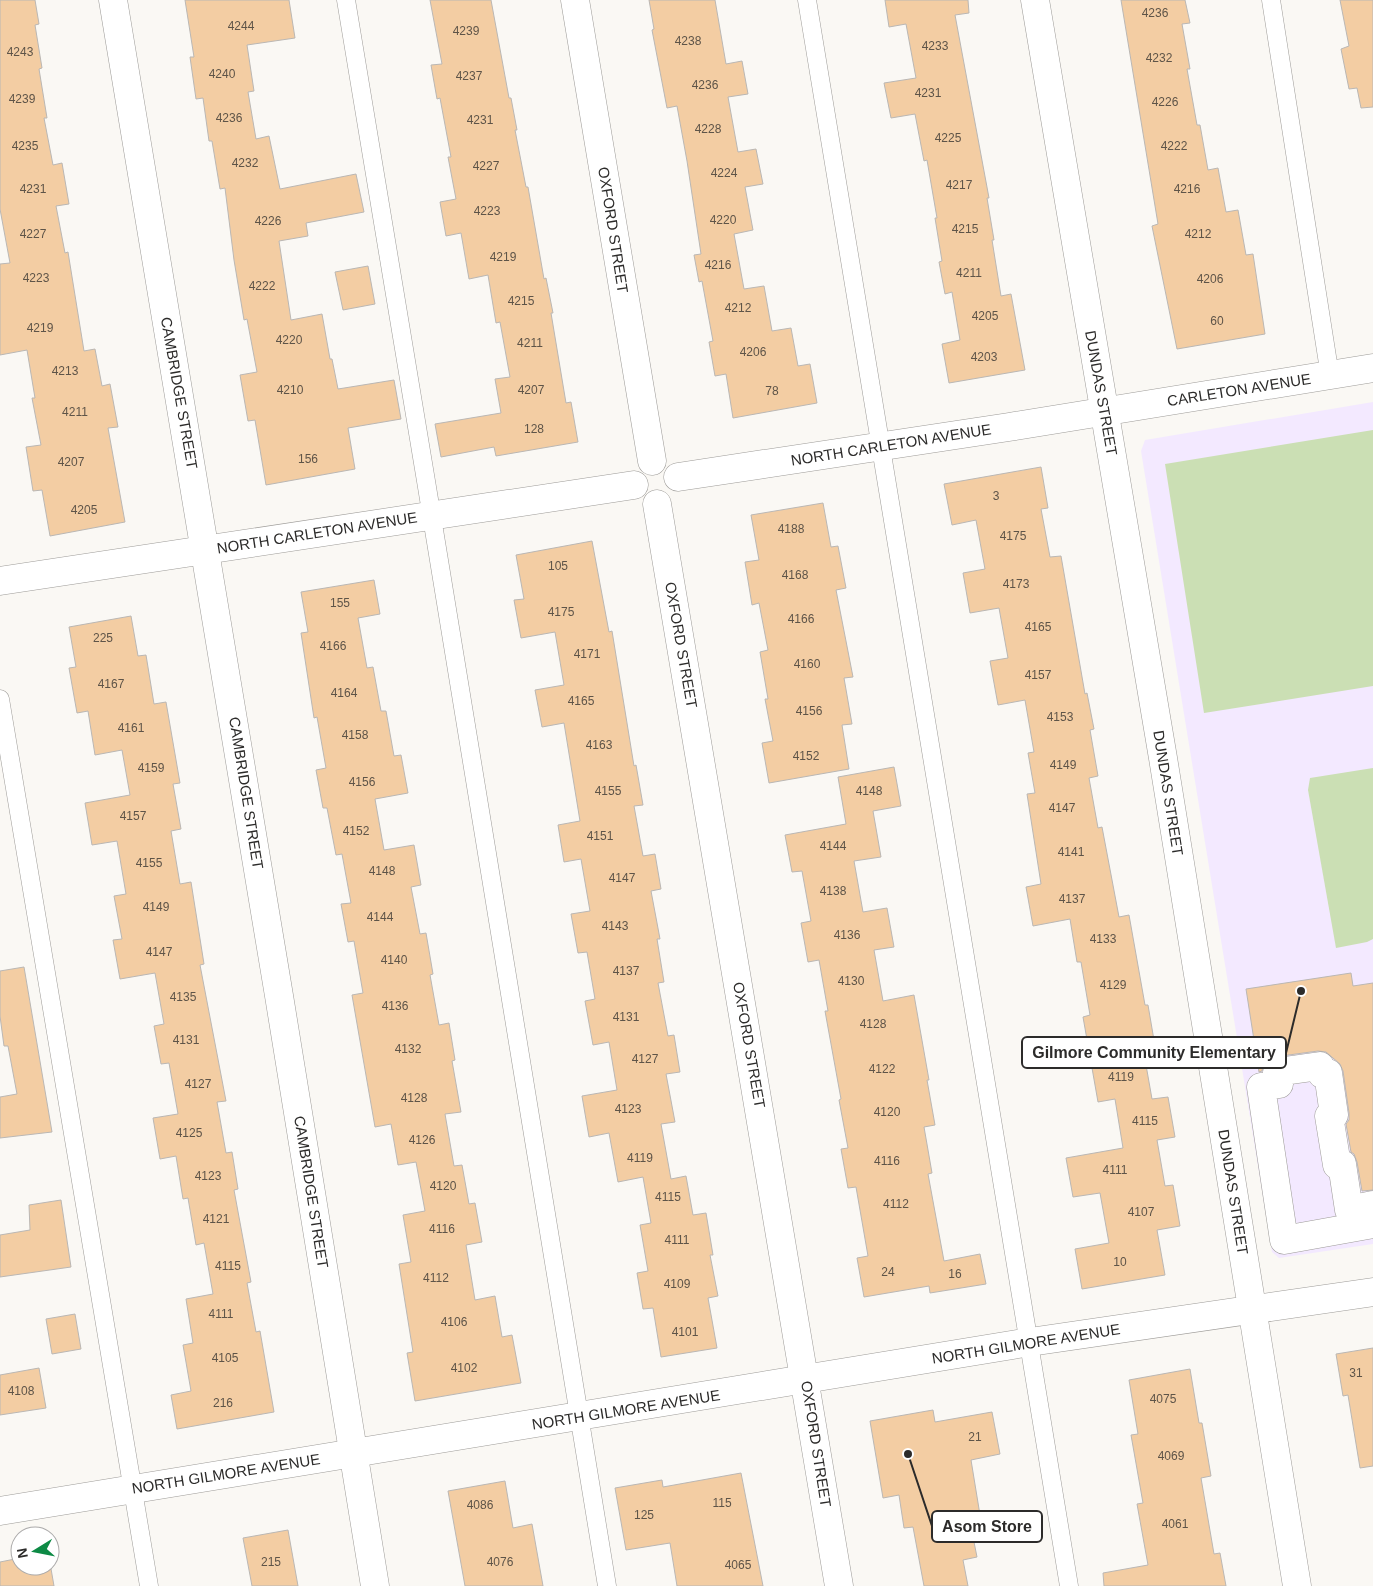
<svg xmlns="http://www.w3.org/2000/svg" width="1373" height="1586" font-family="Helvetica,sans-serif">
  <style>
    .education { fill: #f3e9ff }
    .green { fill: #cbdfb4 }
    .building { fill: #f3cda3; stroke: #bab7b4 }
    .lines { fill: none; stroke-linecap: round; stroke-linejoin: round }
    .lane-casing { stroke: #9d9b98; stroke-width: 19 }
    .street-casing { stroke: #9d9b98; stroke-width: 29 }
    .secondary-casing { stroke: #9d9b98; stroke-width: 29 }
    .lane { stroke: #fff; stroke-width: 18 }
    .street { stroke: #fff; stroke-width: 28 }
    .secondary { stroke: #fff; stroke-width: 28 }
    .labels { text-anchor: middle; stroke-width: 5; stroke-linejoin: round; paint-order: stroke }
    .number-label { font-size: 12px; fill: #5e5448 }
    .street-label { font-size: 15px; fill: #2c2b2a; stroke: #fff }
    .leader { fill: none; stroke: #2c2b2a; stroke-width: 2 }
    .callout-dot { fill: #2c2b2a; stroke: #fff; stroke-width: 2 }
    .callout { fill: #fff; stroke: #2c2b2a; stroke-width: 2 }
    .callout-label { font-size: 16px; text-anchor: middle; font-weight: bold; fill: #2c2b2a }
  </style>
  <rect width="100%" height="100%" fill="#faf8f4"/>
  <path class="education" d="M1373,402V1244L1279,1258L1272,1252L1141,451L1145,440Z"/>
  <g class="green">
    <path d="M1373,430V686L1204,713L1165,464Z"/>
    <path d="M1373,768V939L1367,942L1336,948L1308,790L1310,778Z"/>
  </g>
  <g class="building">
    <path d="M0,0H35L39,24L35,25L42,68L39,69L47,118H44L53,165L62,163L69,204L56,206L65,253L68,252L84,351L95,349L102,386L110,384L118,427L108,428L125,522L50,536L42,490L33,491L26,447L41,445L32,398H35L27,350L0,355V264L10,263L0,209Z"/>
    <path d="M185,0H289L295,38L247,45L254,91L248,92L256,139L269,136L280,189L356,174L364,212L306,223L308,236L279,241L291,320L322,314L330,359H332L338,389L394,380L401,419L348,428L355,469L266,485L255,420L248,421L240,375L257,372L247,319L244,320L234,260L225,188L220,189L212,141H209L203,98L196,99L190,57H194Z"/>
    <path d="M430,0H491L509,98H511L517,130H515L526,187H528L544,279L546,278L553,313H551L566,403L571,402L578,442L496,456L494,447L441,457L435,424L501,413L495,379L510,377L500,322L496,323L488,275L469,279L461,233L446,236L440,202L456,199L448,157H451L440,98L437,99L431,65L442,64Z"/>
    <path d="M649,0H715L726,64L742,61L748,94L728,97L738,152L756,149L763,184L745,187L753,230L734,234L744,289L764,286L772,331L791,328L798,366L810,364L817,403L733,418L726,374L715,376L709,342L713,341L702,281L699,282L694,255L701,254L687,161L677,106L667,108L652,30L654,29Z"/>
    <path d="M885,0H968L969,13L955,15L989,198H987L994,240H992L1001,296L1011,294L1025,370L949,383L942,344L960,340L952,292L945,294L939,262L942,261L935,218H937L927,160L924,161L915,114L891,118L884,83L916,78L906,24L889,27Z"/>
    <path d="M1121,0H1185L1190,23L1182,24L1190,69H1187L1197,125H1200L1208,170L1218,168L1226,212L1238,210L1246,255L1253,254L1265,334L1177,349L1152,226L1158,224Z"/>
    <path d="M1340,0H1373V107L1361,108L1357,88L1349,89L1341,49L1349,46Z"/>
    <path d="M368,266L375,304L343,310L335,272Z"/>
    <path d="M1041,467L1048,508L1041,509L1050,557L1061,556L1085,694L1087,693L1094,729L1090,730L1098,776L1089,778L1098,828L1102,827L1119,917L1129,915L1145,1005H1148L1155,1046L1143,1048L1152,1099L1168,1097L1175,1137L1157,1140L1165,1186L1173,1185L1180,1226L1157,1230L1165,1275L1082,1289L1075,1249L1109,1243L1100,1193L1073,1197L1066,1158L1123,1148L1115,1099L1098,1102L1083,1017L1090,1015L1081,962H1077L1070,919L1033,926L1026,887L1041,884L1027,794L1035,793L1028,753L1034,752L1025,700L998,705L990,661L1008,658L999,608L970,613L963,573L985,569L976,520L952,525L944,484Z"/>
    <path d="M823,503L831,547L838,546L846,588L836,590L853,677L844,678L852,724L842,725L849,769L769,783L762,743L773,741L765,699H768L760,652L768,650L759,603L752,605L745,562L759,560L751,515Z"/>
    <path d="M592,541L609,632L612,631L634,766L636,765L643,805L634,806L643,856L655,854L661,889L651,891L660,939H657L664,982L658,983L668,1036L674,1035L680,1072L666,1074L675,1122L661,1124L671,1179L686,1176L693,1215L706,1213L713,1255H710L718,1296L708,1298L717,1348L661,1357L653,1308L643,1309L637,1273L648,1271L640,1225L651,1223L643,1177L618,1182L609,1133L589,1137L582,1096L617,1090L609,1042L593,1045L585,1001L595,999L587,952L578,953L571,914L590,911L581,859L564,862L558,825L580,821L564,723L542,727L535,690L564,685L555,632L521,638L514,600L524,599L516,555Z"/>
    <path d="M374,580L380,614L358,618L367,668L373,667L381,711H386L394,756L401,755L408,793L375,799L384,850L414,845L421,885L411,887L420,934L426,933L433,974L430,975L439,1025L449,1023L455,1060L452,1061L461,1112L445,1114L454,1166L462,1165L469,1204L475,1203L482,1242L466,1245L475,1300L495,1296L502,1337L512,1335L521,1383L415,1401L407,1353L413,1352L399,1264L411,1262L403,1215L425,1211L416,1162L398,1165L391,1124L375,1127L352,995L363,993L354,941L348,942L341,904L351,903L342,854L336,855L327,808H323L316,770L326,768L317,717L314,718L301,633L308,632L301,592Z"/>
    <path d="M131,616L138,656L146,655L154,704L166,702L180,783L173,784L181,829L171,831L180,884L191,882L204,964L200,965L226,1101L217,1102L226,1153L232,1152L238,1189L234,1190L251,1282L247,1283L256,1332L260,1331L274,1412L177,1429L171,1395L191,1391L183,1345L193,1343L186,1299L213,1294L204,1243L196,1245L188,1198L183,1199L176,1156L160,1159L153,1118L178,1114L169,1063L161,1064L154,1026L164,1024L155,973L120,979L113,940L122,939L114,896L126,894L117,841L92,845L85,803L130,795L122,750L95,755L88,711L77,713L69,668L76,667L69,627Z"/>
    <path d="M894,767L901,806L873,811L881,857L854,861L863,912L887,908L894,947L874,950L883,1001L914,995L929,1080H927L935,1125L924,1127L932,1173L928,1174L944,1261L980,1254L986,1284L930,1293L929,1286L864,1297L857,1258L868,1256L856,1187L848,1188L841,1149L848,1148L839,1100L841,1099L825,1011H828L819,960L808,962L801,923L811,921L802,871L792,872L785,835L846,824L838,777Z"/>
    <path d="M24,967L52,1132L0,1138V1097L17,1094L8,1046H4L0,1016V971Z"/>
    <path d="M1351,973L1353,986L1373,983V1190L1362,1191L1357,1162L1354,1154L1351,1152L1346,1124L1349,1120V1113L1343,1071L1340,1064L1326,1052L1318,1051L1274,1057L1267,1060L1263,1066L1262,1071L1259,1072L1246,989Z"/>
    <path d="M61,1200L71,1267L0,1277V1235L30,1230L29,1205Z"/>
    <path d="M75,1314L81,1349L52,1354L46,1319Z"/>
    <path d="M1373,1348V1466L1360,1468L1348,1395L1343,1396L1336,1354Z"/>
    <path d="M39,1368L46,1408L0,1415V1375Z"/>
    <path d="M1190,1369L1199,1423H1202L1211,1476L1201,1478L1214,1554L1220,1553L1226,1586H1104L1103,1573L1148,1565L1137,1504L1143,1503L1131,1435L1138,1434L1129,1380Z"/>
    <path d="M933,1410L935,1422L992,1412L1000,1454L971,1460L980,1515L969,1517L977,1557L963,1560L968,1586H924L913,1527L904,1528L899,1495L883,1498L870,1421Z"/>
    <path d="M741,1473L763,1586H677L670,1543L626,1550L615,1488L662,1480L663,1487Z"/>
    <path d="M505,1481L513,1528L532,1524L543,1586H465L448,1491Z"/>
    <path d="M288,1530L298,1586H252L243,1538Z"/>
    <path d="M20,1558V1566H50V1563L54,1586H0V1562Z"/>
  </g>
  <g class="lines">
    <defs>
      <g id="lane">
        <path d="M346,0L426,481L607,1586"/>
        <path d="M807,0L1069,1586"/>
        <path d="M1271,0L1330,376"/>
        <path d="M0,699L149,1586"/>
      </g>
      <g id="street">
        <path d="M113,0C202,528 290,1057 375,1586"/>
        <path d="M575,0L652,461"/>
        <path d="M1035,0L1163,758L1297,1586"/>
        <path d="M678,477L1009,427L1373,368"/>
        <path d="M657,504L839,1586"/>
        <path d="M0,581L634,485"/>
        <path d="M1373,1205L1349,1210L1342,1164L1337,1165L1329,1116L1334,1115L1328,1073L1322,1074L1320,1066L1277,1072L1279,1084L1261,1087L1284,1240L1373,1224"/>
      </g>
      <path id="secondary" d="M0,1511L1030,1342L1373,1292"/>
    </defs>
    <use href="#lane" class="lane-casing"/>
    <use href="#street" class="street-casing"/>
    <use href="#secondary" class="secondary-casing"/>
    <use href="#lane" class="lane"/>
    <use href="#street" class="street"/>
    <use href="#secondary" class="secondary"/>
  </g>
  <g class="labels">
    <g class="number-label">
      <text x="1155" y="17">4236</text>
      <text x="241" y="30">4244</text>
      <text x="466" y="35">4239</text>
      <text x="688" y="45">4238</text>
      <text x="935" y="50">4233</text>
      <text x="20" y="56">4243</text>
      <text x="1159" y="62">4232</text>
      <text x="222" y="78">4240</text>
      <text x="469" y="80">4237</text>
      <text x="705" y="89">4236</text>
      <text x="928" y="97">4231</text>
      <text x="22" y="103">4239</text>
      <text x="1165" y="106">4226</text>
      <text x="229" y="122">4236</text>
      <text x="480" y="124">4231</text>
      <text x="708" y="133">4228</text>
      <text x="948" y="142">4225</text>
      <text x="25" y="150">4235</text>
      <text x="1174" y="150">4222</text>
      <text x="245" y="167">4232</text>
      <text x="486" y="170">4227</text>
      <text x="724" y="177">4224</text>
      <text x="959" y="189">4217</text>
      <text x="33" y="193">4231</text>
      <text x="1187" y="193">4216</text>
      <text x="487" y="215">4223</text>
      <text x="723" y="224">4220</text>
      <text x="268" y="225">4226</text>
      <text x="965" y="233">4215</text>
      <text x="33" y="238">4227</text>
      <text x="1198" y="238">4212</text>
      <text x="503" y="261">4219</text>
      <text x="718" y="269">4216</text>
      <text x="969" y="277">4211</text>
      <text x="36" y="282">4223</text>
      <text x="1210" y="283">4206</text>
      <text x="262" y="290">4222</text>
      <text x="521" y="305">4215</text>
      <text x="738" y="312">4212</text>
      <text x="985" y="320">4205</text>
      <text x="1217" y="325">60</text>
      <text x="40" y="332">4219</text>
      <text x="289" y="344">4220</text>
      <text x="530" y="347">4211</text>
      <text x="753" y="356">4206</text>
      <text x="984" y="361">4203</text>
      <text x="65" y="375">4213</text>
      <text x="290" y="394">4210</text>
      <text x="531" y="394">4207</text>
      <text x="772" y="395">78</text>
      <text x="75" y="416">4211</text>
      <text x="534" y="433">128</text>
      <text x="308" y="463">156</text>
      <text x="71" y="466">4207</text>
      <text x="996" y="500">3</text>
      <text x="84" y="514">4205</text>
      <text x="791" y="533">4188</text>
      <text x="1013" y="540">4175</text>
      <text x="558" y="570">105</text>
      <text x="795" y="579">4168</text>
      <text x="1016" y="588">4173</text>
      <text x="340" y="607">155</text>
      <text x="561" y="616">4175</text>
      <text x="801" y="623">4166</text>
      <text x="1038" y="631">4165</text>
      <text x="103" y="642">225</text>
      <text x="333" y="650">4166</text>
      <text x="587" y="658">4171</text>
      <text x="807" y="668">4160</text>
      <text x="1038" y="679">4157</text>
      <text x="111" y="688">4167</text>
      <text x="344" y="697">4164</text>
      <text x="581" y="705">4165</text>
      <text x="809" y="715">4156</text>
      <text x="1060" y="721">4153</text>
      <text x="131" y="732">4161</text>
      <text x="355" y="739">4158</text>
      <text x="599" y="749">4163</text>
      <text x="806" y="760">4152</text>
      <text x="1063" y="769">4149</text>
      <text x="151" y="772">4159</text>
      <text x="362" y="786">4156</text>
      <text x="608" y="795">4155</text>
      <text x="869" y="795">4148</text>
      <text x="1062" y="812">4147</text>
      <text x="133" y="820">4157</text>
      <text x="356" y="835">4152</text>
      <text x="600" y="840">4151</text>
      <text x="833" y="850">4144</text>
      <text x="1071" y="856">4141</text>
      <text x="149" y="867">4155</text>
      <text x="382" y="875">4148</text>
      <text x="622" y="882">4147</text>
      <text x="833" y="895">4138</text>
      <text x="1072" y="903">4137</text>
      <text x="156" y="911">4149</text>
      <text x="380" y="921">4144</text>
      <text x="615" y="930">4143</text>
      <text x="847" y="939">4136</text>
      <text x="1103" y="943">4133</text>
      <text x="159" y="956">4147</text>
      <text x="394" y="964">4140</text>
      <text x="626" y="975">4137</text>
      <text x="851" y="985">4130</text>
      <text x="1113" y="989">4129</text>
      <text x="183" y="1001">4135</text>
      <text x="395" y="1010">4136</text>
      <text x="626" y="1021">4131</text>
      <text x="873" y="1028">4128</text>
      <text x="186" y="1044">4131</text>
      <text x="408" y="1053">4132</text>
      <text x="645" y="1063">4127</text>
      <text x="882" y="1073">4122</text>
      <text x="1121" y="1081">4119</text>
      <text x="198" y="1088">4127</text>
      <text x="414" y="1102">4128</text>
      <text x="628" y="1113">4123</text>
      <text x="887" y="1116">4120</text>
      <text x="1145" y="1125">4115</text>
      <text x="189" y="1137">4125</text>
      <text x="422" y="1144">4126</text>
      <text x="640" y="1162">4119</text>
      <text x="887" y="1165">4116</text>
      <text x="1115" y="1174">4111</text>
      <text x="208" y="1180">4123</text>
      <text x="443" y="1190">4120</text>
      <text x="668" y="1201">4115</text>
      <text x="896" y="1208">4112</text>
      <text x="1141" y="1216">4107</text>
      <text x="216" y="1223">4121</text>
      <text x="442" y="1233">4116</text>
      <text x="677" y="1244">4111</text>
      <text x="1120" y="1266">10</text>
      <text x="228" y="1270">4115</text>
      <text x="888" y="1276">24</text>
      <text x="955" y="1278">16</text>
      <text x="436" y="1282">4112</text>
      <text x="677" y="1288">4109</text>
      <text x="221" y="1318">4111</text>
      <text x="454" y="1326">4106</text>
      <text x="685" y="1336">4101</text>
      <text x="225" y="1362">4105</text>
      <text x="464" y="1372">4102</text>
      <text x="1356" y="1377">31</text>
      <text x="21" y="1395">4108</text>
      <text x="1163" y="1403">4075</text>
      <text x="223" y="1407">216</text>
      <text x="975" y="1441">21</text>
      <text x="1171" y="1460">4069</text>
      <text x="722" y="1507">115</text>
      <text x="480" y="1509">4086</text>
      <text x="644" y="1519">125</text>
      <text x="1175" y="1528">4061</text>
      <text x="271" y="1566">215</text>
      <text x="500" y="1566">4076</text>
      <text x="738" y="1569">4065</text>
    </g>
    <g class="street-label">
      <text transform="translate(613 230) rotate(81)" y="5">OXFORD STREET</text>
      <text transform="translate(1239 390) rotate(-9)" y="5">CARLETON AVENUE</text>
      <text transform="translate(179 393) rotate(80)" y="5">CAMBRIDGE STREET</text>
      <text transform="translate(1101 393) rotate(80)" y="5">DUNDAS STREET</text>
      <text transform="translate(891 445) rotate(-9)" y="5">NORTH CARLETON AVENUE</text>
      <text transform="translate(317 533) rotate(-9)" y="5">NORTH CARLETON AVENUE</text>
      <text transform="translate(681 645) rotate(80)" y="5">OXFORD STREET</text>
      <text transform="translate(246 793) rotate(81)" y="5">CAMBRIDGE STREET</text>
      <text transform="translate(1168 793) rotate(81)" y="5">DUNDAS STREET</text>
      <text transform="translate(749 1045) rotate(80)" y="5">OXFORD STREET</text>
      <text transform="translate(311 1192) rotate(81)" y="5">CAMBRIDGE STREET</text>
      <text transform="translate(1233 1192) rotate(81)" y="5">DUNDAS STREET</text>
      <text transform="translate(1026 1344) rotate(-9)" y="5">NORTH GILMORE AVENUE</text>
      <text transform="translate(626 1410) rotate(-9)" y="5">NORTH GILMORE AVENUE</text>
      <text transform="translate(816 1444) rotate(81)" y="5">OXFORD STREET</text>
      <text transform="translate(226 1474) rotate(-9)" y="5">NORTH GILMORE AVENUE</text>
    </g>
  </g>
  <path class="leader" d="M1301 991L1286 1053M908 1454L932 1526"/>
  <g class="callout-dot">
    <circle cx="1301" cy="991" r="5"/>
    <circle cx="908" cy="1454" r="5"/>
  </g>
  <g class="callout">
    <rect x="1022" y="1037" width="264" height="31" rx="5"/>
    <rect x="932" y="1511" width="110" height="31" rx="5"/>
  </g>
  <g class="callout-label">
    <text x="1154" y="1058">Gilmore Community Elementary</text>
    <text x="987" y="1532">Asom Store</text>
  </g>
  <g transform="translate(35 1551) rotate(260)"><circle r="24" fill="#ffffff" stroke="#abaaaa"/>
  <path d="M0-4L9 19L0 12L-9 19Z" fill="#0d8a45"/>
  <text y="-8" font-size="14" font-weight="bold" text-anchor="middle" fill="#2c2b2a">N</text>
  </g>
</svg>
